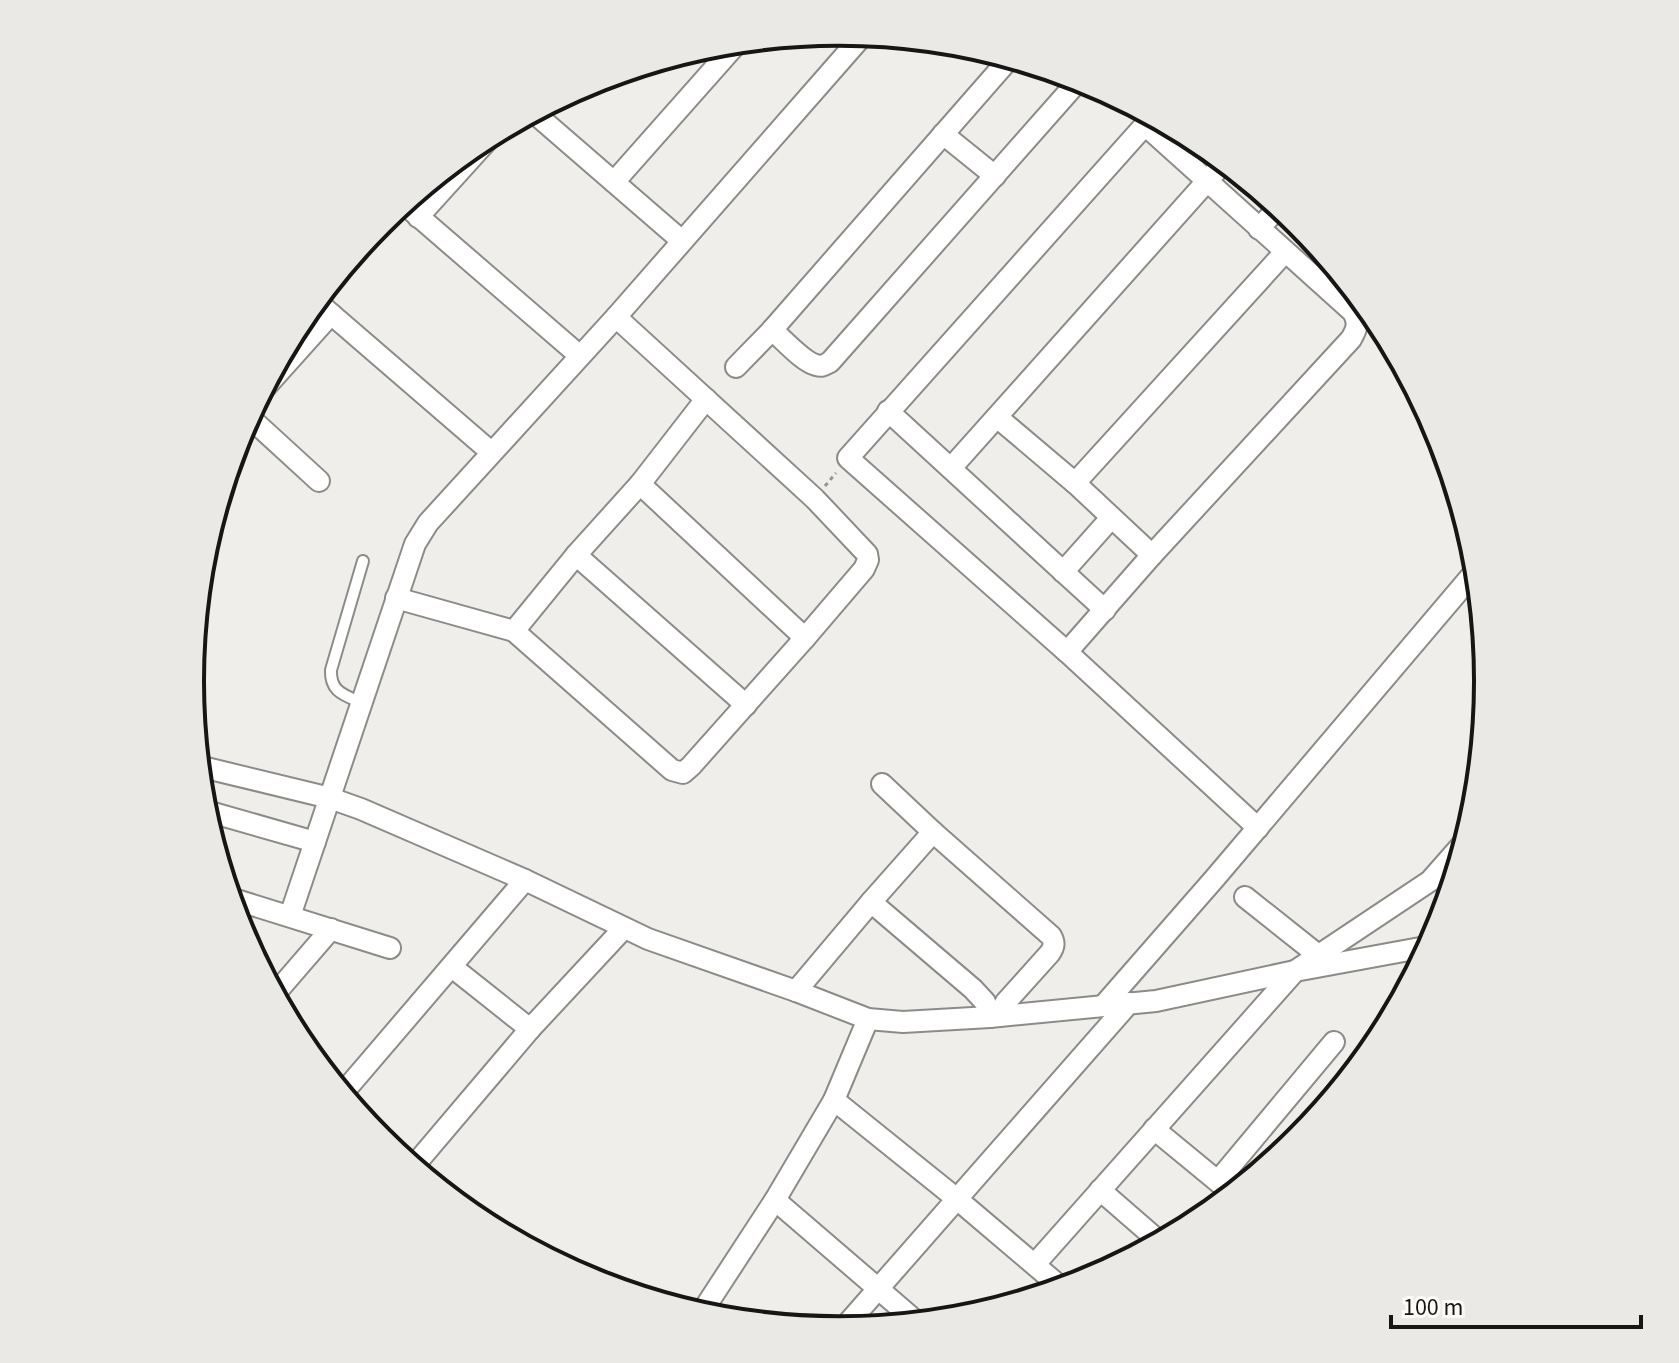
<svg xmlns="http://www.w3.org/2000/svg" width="1679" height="1363" font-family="'Source Sans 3',sans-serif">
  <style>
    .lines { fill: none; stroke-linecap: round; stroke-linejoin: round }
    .service-casing { stroke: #8c8b88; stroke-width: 14 }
    .minor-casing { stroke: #8c8b88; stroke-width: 24 }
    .path { stroke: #959492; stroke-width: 3; stroke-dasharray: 4 4; stroke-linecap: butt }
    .service { stroke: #fff; stroke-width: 10 }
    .minor { stroke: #fff; stroke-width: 20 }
    .rim { fill: none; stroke: #161615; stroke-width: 4 }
  </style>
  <rect width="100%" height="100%" fill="#efeeeb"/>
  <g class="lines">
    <defs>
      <path id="service" d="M362,703C344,695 330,692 331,670L363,561"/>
      <g id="minor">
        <path d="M533,112L682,241"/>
        <path d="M1145,125L1353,312C1359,323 1357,329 1351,339L1152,555L1067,652L1258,828"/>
        <path d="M943,134L995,176"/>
        <path d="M614,182L738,42"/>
        <path d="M403,203L580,356"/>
        <path d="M418,217L495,132"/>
        <path d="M1259,229L1279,206"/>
        <path d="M316,301L491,452"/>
        <path d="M772,330C783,339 803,362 816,365C823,367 824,365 830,362L1080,79"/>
        <path d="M736,367L772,330L1010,58"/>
        <path d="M261,392L331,314"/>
        <path d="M888,411L1105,610"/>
        <path d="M248,416L319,481"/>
        <path d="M997,417L1075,483L1152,555"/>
        <path d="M951,468L1225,161"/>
        <path d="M1075,483L1285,252"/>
        <path d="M640,484L805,638"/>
        <path d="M576,555L746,705"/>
        <path d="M1063,572L1111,518"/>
        <path d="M396,598L514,631L672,770L683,773L691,766L805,638L864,569L868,560L867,554L815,499L616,317"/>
        <path d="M514,631L576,555L640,484L706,399"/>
        <path d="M1067,652L848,458L1153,116"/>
        <path d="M198,766L330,798L361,809L525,880L648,939L796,991L868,1019L903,1022L990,1017L1156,1001L1295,971L1431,946"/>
        <path d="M882,784L933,832"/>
        <path d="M203,810L315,842"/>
        <path d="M1245,897L1318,955"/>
        <path d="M230,898L390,948"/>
        <path d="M871,902L973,989L985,1002L990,1017"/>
        <path d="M290,916L415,544L428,523L616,317L864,34"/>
        <path d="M452,967L530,1029"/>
        <path d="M796,991L871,902L933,832L1051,936C1055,943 1054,947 1050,953L1006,1002L998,1016"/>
        <path d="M274,995L331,929"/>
        <path d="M1104,1005L1215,878L1473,574"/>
        <path d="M342,1094L525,880"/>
        <path d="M834,1100L957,1199L1063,1289"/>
        <path d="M1154,1129L1233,1194"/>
        <path d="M413,1167L530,1029L624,928"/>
        <path d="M1218,1181L1334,1042"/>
        <path d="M1100,1190L1161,1243"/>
        <path d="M775,1200L918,1323"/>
        <path d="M1035,1264L1295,971L1430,881L1467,839"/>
        <path d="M700,1315L775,1200L834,1100L868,1019"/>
        <path d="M841,1331L1129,1003"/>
      </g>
    </defs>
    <use href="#service" class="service-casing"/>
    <use href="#minor" class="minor-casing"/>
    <path class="path" d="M825,486L836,473"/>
    <use href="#service" class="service"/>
    <use href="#minor" class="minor"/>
  </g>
  <path d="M0 0H1679V1363H0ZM204 681a635 635 0 1 1 1270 0a635 635 0 1 1-1270 0Z" fill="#ebe9e6" fill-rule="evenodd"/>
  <path class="rim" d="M204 681a635 635 0 1 1 1270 0a635 635 0 1 1-1270 0Z"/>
  <path d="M1391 1315v12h250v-12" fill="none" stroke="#161615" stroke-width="4"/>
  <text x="1403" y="1315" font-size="24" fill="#161615" stroke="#fdfbf8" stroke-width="6" paint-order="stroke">100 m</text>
</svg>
